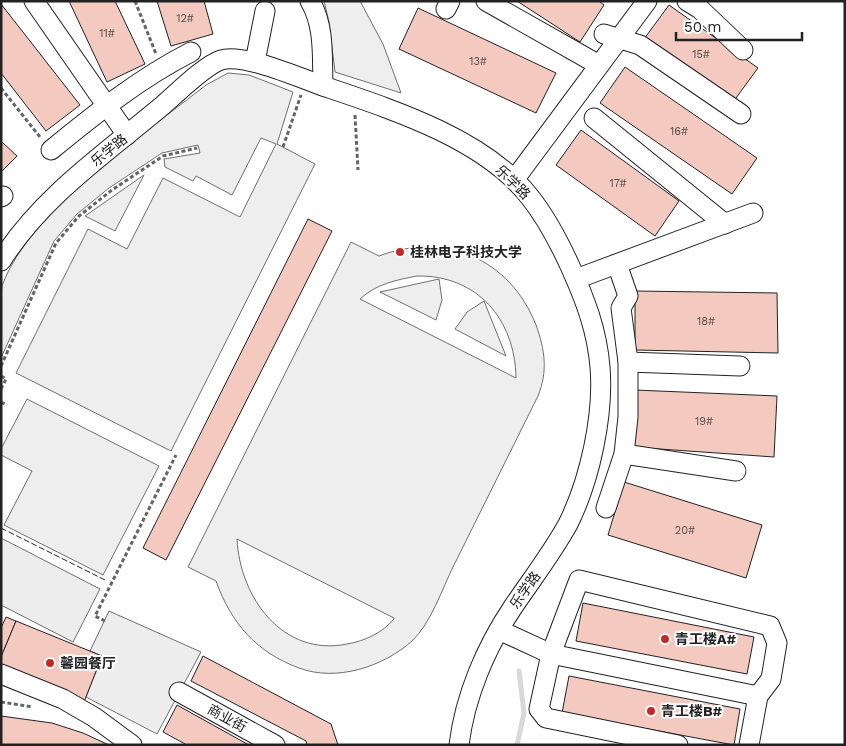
<svg xmlns="http://www.w3.org/2000/svg" width="846" height="746" font-family="'Work Sans','Noto Sans SC',sans-serif">
  <style>
    .green { fill: #eee; stroke: #6f6f6f; fill-rule: evenodd }
    .parking { fill: #ededed; stroke: #6f6f6f }
    .lines { fill: none; stroke-linecap: round; stroke-linejoin: round }
    .stream { stroke: #d9d9d9; stroke-width: 5 }
    .building { fill: #f3c9c0; stroke: #222 }
    .minor-casing { stroke: #222; stroke-width: 21 }
    .path { stroke: #646464; stroke-width: 3; stroke-dasharray: 4 2.5; stroke-linecap: butt }
    .minor { stroke: #fff; stroke-width: 19 }
    .fence { stroke: #222; stroke-width: 1; stroke-dasharray: 6 2.5; stroke-linecap: butt }
    .poi-dot { fill: #c62828; stroke: #fff; stroke-width: 2 }
    .labels { text-anchor: middle; stroke-width: 4; stroke-linejoin: round; paint-order: stroke }
    .number-label { font-size: 11px; fill: #564c4a }
    .street-label { font-size: 14px; fill: #222; stroke: #fff }
    .poi-label { font-size: 14px; font-weight: bold; fill: #222; stroke: #fff; text-anchor: start }
  </style>
  <rect width="100%" height="100%" fill="#fff"/>
  <g class="green">
    <path d="M324,1H360L383,44L401,93L335,72L329,22Z"/>
    <path d="M228,73L249,75L293,92L277,144L315,164L171,451L16,373L88,229L127,249L163,178L240,217L276,144L261,138L232,195L196,176L193,181L165,167L164,159L200,153L198,145L162,153L109,188L77,214L54,241L1,358C1,341 0,299 2,286C29,211 144,134 206,85Z"/>
    <path d="M144,175L115,231L85,216Z"/>
    <path d="M351,242L379,256C445,231 510,259 536,325C545,350 548,371 538,396C510,452 482,509 454,565C442,589 431,623 412,641C383,667 336,682 299,668C256,652 231,623 216,581L188,567ZM417,276C477,275 515,319 516,378L360,299C376,284 396,280 417,276ZM237,539L394,618V619C382,633 365,641 347,644C283,657 240,598 237,539Z"/>
    <path d="M439,279L442,300L436,320L380,292Z"/>
    <path d="M484,301L506,356L455,329L467,312Z"/>
    <path d="M27,399L159,466L103,575L4,525L32,471L1,455V449Z"/>
  </g>
  <g class="parking">
    <path d="M1,538L100,589L73,642L1,605Z"/>
    <path d="M109,611L201,652L157,734L86,697L102,656L90,651Z"/>
  </g>
  <g class="lines">
    <path class="stream" d="M517,745L524,713L519,671"/>
  </g>
  <g class="building">
    <path d="M69,1H115L145,64L107,82Z"/>
    <path d="M157,1H204L213,34L171,46Z"/>
    <path d="M517,1H599L604,5L580,42Z"/>
    <path d="M1,4L80,105L46,131L1,73Z"/>
    <path d="M669,5L758,68L733,102L644,39Z"/>
    <path d="M418,8L556,73L536,113L399,49Z"/>
    <path d="M625,67L757,158L732,194L600,103Z"/>
    <path d="M581,130L679,201L655,236L556,165Z"/>
    <path d="M1,141L17,156L1,172Z"/>
    <path d="M308,219L332,231L166,560L143,548Z"/>
    <path d="M635,291L777,293L778,353L635,350Z"/>
    <path d="M635,390L777,396L774,457L631,447Z"/>
    <path d="M624,482L762,525L746,578L608,535Z"/>
    <path d="M583,603L754,637L747,674L576,641Z"/>
    <path d="M6,617L16,621L1,657V628Z"/>
    <path d="M16,621L102,656L84,702L1,668V657Z"/>
    <path d="M203,656L331,724L338,745H307L306,741L191,681Z"/>
    <path d="M569,676L740,709L734,745L562,713Z"/>
    <path d="M177,705L249,745H187L163,732Z"/>
    <path d="M1,716L52,723L83,733L109,745H1Z"/>
  </g>
  <g class="lines">
    <defs>
      <g id="minor">
        <path d="M34,1L127,135"/>
        <path d="M310,1C325,26 322,58 323,86"/>
        <path d="M486,1L599,65"/>
        <path d="M687,1L700,9L743,50"/>
        <path d="M446,9L450,1"/>
        <path d="M604,34L640,45L741,114"/>
        <path d="M255,62L265,11"/>
        <path d="M594,118L725,224"/>
        <path d="M51,150C95,114 140,78 191,52"/>
        <path d="M514,180L647,1"/>
        <path d="M1,197L3,196"/>
        <path d="M1,261C41,197 106,153 162,106C176,94 205,65 221,60C244,53 300,78 323,86C391,109 483,138 529,196C546,217 559,242 570,266C585,299 597,330 600,367C604,415 590,480 568,524C552,553 532,579 513,607C486,647 465,696 459,745"/>
        <path d="M576,279L753,213"/>
        <path d="M628,362L740,366"/>
        <path d="M624,454L736,471"/>
        <path d="M606,508L624,454L628,417V362L621,308L628,296L617,264"/>
        <path d="M499,630L551,654L758,696"/>
        <path d="M1,674L63,699L94,717L132,745"/>
        <path d="M179,692L275,745"/>
        <path d="M678,745L546,718L539,709L551,654L579,580L770,626L777,643L771,679L758,696L749,745"/>
      </g>
    </defs>
    <use href="#minor" class="minor-casing"/>
    <g class="path">
      <path d="M135,1L156,54"/>
      <path d="M1,88L40,137"/>
      <path d="M355,115L358,170"/>
      <path d="M283,147L301,95"/>
      <path d="M1,366L56,243L79,216L112,190L163,156L197,148"/>
      <path d="M1,376L6,379L1,389"/>
      <path d="M1,402L7,405"/>
      <path d="M105,621L95,616L176,455"/>
      <path d="M1,702L33,707"/>
    </g>
    <use href="#minor" class="minor"/>
    <path class="fence" d="M1,528L105,580"/>
  </g>
  <g class="poi-dot">
    <circle cx="400" cy="252" r="5"/>
    <circle cx="665" cy="639" r="5"/>
    <circle cx="50" cy="663" r="5"/>
    <circle cx="651" cy="711" r="5"/>
  </g>
  <g class="labels">
    <g class="number-label">
      <text x="185" y="22">12#</text>
      <text x="107" y="37">11#</text>
      <text x="701" y="58">15#</text>
      <text x="478" y="65">13#</text>
      <text x="679" y="135">16#</text>
      <text x="618" y="187">17#</text>
      <text x="706" y="325">18#</text>
      <text x="704" y="425">19#</text>
      <text x="685" y="534">20#</text>
    </g>
    <g class="street-label">
      <text transform="translate(109 150) rotate(-39)" y="5">乐学路</text>
      <text transform="translate(513 182) rotate(44)" y="5">乐学路</text>
      <text transform="translate(525 590) rotate(-55)" y="5">乐学路</text>
      <text transform="translate(227 718) rotate(29)" y="5">商业街</text>
    </g>
    <g class="poi-label">
      <text x="410" y="257">桂林电子科技大学</text>
      <text x="675" y="644">青工楼A#</text>
      <text x="60" y="668">馨园餐厅</text>
      <text x="661" y="716">青工楼B#</text>
    </g>
  </g>
  <rect width="846" height="746" fill="none" stroke="#222222" stroke-width="5"/>
  <path d="M676 32v8h126v-8" fill="none" stroke="#222222" stroke-width="2.5"/>
  <text x="684" y="32" font-size="15" fill="#222222" stroke="#ffffff" stroke-width="4" paint-order="stroke">50 m</text>
</svg>
